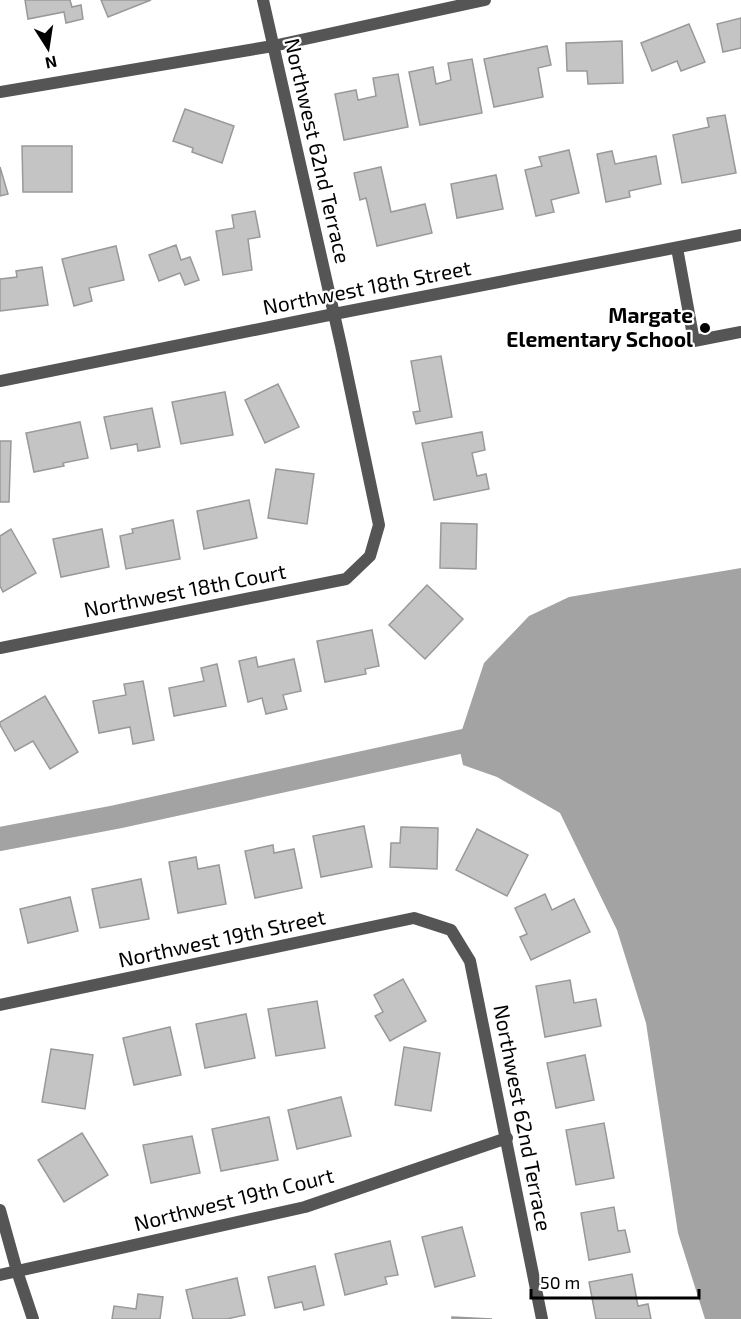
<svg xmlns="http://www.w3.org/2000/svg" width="741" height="1319" font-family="'Exo 2',sans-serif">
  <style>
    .water { fill: #a3a3a3 }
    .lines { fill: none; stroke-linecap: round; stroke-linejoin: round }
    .canal { stroke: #a3a3a3; stroke-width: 24 }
    .building { fill: #c4c4c4; stroke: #999; stroke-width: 1.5 }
    .lane { stroke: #555; stroke-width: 12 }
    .street { stroke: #555; stroke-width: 12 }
    .poi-dot { fill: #000; stroke: #fff; stroke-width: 2 }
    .labels { text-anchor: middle; stroke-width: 4.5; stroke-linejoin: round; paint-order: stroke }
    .street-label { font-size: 21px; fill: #000; stroke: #fff }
    .poi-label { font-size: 21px; font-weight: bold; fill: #000; stroke: #fff; text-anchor: end }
  </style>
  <rect width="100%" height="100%" fill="#fff"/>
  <path class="water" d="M741,568V1319H705L678,1233L646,1023L617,930L560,813L497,777L463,765L458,742L484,663L529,616L569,597Z"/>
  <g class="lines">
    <path class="canal" d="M0,839L116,817L491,735"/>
  </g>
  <g class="building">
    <path d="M25,0H70L72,7L81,5L83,19L66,23L64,12L28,19Z"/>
    <path d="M101,0H151L108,17Z"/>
    <path d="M741,18V48L723,52L717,24Z"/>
    <path d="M689,24L705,62L681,71L677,61L652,71L641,43Z"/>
    <path d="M622,41L623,83L588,84L587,71H567L566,43Z"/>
    <path d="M547,46L551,65L538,68L543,97L494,107L484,59Z"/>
    <path d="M472,59L482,113L420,125L409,72L433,67L436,84L451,80L448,63Z"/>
    <path d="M398,74L408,127L344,140L335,94L356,90L358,100L376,96L373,78Z"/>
    <path d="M185,109L234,126L222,163L192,152L193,148L173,141Z"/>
    <path d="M725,115L736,173L682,183L673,135L709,127L707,118Z"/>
    <path d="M22,146H72V192H23Z"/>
    <path d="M569,150L579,193L551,200L554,212L536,216L525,170L542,166L539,157Z"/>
    <path d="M612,151L615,164L656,156L661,184L629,191L630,197L606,202L597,154Z"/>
    <path d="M0,167L8,194L0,196Z"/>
    <path d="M381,167L391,212L425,204L432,233L377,246L366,198L360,200L354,173Z"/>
    <path d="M496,175L503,209L457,218L451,184Z"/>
    <path d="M255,211L260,237L248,239L252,270L223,275L216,231L234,228L232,215Z"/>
    <path d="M176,245L181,260L190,257L199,280L185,285L180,273L159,281L149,255Z"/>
    <path d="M116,246L124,280L89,288L92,301L74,306L62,259Z"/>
    <path d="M42,267L48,305L0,311V279L17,277L16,271Z"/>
    <path d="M441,356L452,417L416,424L413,412L420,411L411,361Z"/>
    <path d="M278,384L299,427L265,443L245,400Z"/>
    <path d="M225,392L233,435L181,444L172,402Z"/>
    <path d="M152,408L160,447L138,451L137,444L111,449L104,417Z"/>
    <path d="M80,422L88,458L63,463L64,466L34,472L26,433Z"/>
    <path d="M482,432L485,450L472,453L477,476L486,474L489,489L434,500L422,443Z"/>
    <path d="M0,441H11L9,502H0Z"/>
    <path d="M276,469L314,474L307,524L268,518Z"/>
    <path d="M249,500L257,538L204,549L197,511Z"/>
    <path d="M173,520L180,559L126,569L120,536L133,533L132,529Z"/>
    <path d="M441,523L477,524L476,569L440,568Z"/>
    <path d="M11,529L36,573L3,592L0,586V536Z"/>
    <path d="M102,529L109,567L61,577L53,539Z"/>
    <path d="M427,585L463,619L425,659L389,625Z"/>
    <path d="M372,630L379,666L365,669L366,674L325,682L317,641Z"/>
    <path d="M256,657L258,667L294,659L301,691L283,695L287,709L266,714L262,698L248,702L239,661Z"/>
    <path d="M217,664L226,706L174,716L169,688L204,681L201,668Z"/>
    <path d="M143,681L154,740L133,744L130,727L99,733L93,701L126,695L124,684Z"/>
    <path d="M45,696L78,752L50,769L33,741L15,751L0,725V722Z"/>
    <path d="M364,826L372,867L321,877L313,836Z"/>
    <path d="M401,827L438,828L437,869L390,867L391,843H400Z"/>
    <path d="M477,829L528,855L507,896L456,870Z"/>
    <path d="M273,845L274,853L294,849L302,888L255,898L245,851Z"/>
    <path d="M196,857L198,869L219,865L226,904L178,913L169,862Z"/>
    <path d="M141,879L149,919L100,928L92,889Z"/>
    <path d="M545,894L552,910L574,899L590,932L531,960L520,937L527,934L515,908Z"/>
    <path d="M70,897L78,931L28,943L20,909Z"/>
    <path d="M403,979L426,1021L390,1041L375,1016L383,1012L374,995Z"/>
    <path d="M570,980L574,1003L596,999L601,1026L545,1037L536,986Z"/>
    <path d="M317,1001L325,1048L276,1056L268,1009Z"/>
    <path d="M246,1014L255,1058L205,1068L196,1024Z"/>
    <path d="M170,1027L181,1075L134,1085L123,1038Z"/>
    <path d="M404,1047L440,1053L431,1111L395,1105Z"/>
    <path d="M51,1049L93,1055L85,1109L42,1102Z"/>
    <path d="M585,1055L594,1100L556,1108L547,1063Z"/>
    <path d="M341,1097L351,1136L297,1149L288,1110Z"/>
    <path d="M269,1117L278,1160L221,1171L212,1129Z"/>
    <path d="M604,1123L614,1178L576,1185L566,1130Z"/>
    <path d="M82,1133L108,1175L64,1202L38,1160Z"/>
    <path d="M192,1136L200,1173L151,1183L143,1145Z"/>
    <path d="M614,1207L618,1231L625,1230L630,1252L589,1260L581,1213Z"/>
    <path d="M462,1227L475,1276L435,1287L422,1237Z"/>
    <path d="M390,1241L398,1275L385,1277L387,1284L345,1295L335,1254Z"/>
    <path d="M315,1266L324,1305L304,1310L302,1302L275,1308L268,1277Z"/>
    <path d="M632,1274L638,1306L648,1304L651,1319H596L589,1282Z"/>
    <path d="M237,1278L245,1315L227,1319H193L186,1290Z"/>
    <path d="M138,1294L163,1297L160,1319H112L114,1306L136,1309Z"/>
    <path d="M452,1317L492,1319H452Z"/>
  </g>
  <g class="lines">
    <path class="lane" d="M677,248L694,341L741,332"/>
    <g class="street">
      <path d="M0,92L273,46L485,0"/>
      <path d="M0,381L334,314L741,235"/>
      <path d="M0,648L346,579L370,556L379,525L341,345L263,0"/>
      <path d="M0,1005L414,918L451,930L470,961L542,1319"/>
      <path d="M0,1210L17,1271L33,1319"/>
      <path d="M0,1275L305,1207L507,1138"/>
    </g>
  </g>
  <circle class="poi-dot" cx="705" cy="328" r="6"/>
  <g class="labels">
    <g class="street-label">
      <text transform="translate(317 151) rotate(77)" y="7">Northwest 62nd Terrace</text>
      <text transform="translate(367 288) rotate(-11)" y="7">Northwest 18th Street</text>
      <text transform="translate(185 591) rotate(-11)" y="7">Northwest 18th Court</text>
      <text transform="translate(222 939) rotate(-12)" y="7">Northwest 19th Street</text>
      <text transform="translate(522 1118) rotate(79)" y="7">Northwest 62nd Terrace</text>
      <text transform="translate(234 1200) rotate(-14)" y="7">Northwest 19th Court</text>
    </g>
    <g class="poi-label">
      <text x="693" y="323">Margate<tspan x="693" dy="24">Elementary School</tspan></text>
    </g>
  </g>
  <g transform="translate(48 48) rotate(168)" stroke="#ffffff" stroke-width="4.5" paint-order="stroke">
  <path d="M0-4.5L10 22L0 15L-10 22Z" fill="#000000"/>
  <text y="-9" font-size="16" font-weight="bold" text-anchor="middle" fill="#000000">N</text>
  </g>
  <path d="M531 1289v9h168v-9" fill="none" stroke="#000000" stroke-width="3"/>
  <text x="540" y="1289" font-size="18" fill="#000000" stroke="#ffffff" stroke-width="4.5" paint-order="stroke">50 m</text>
</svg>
